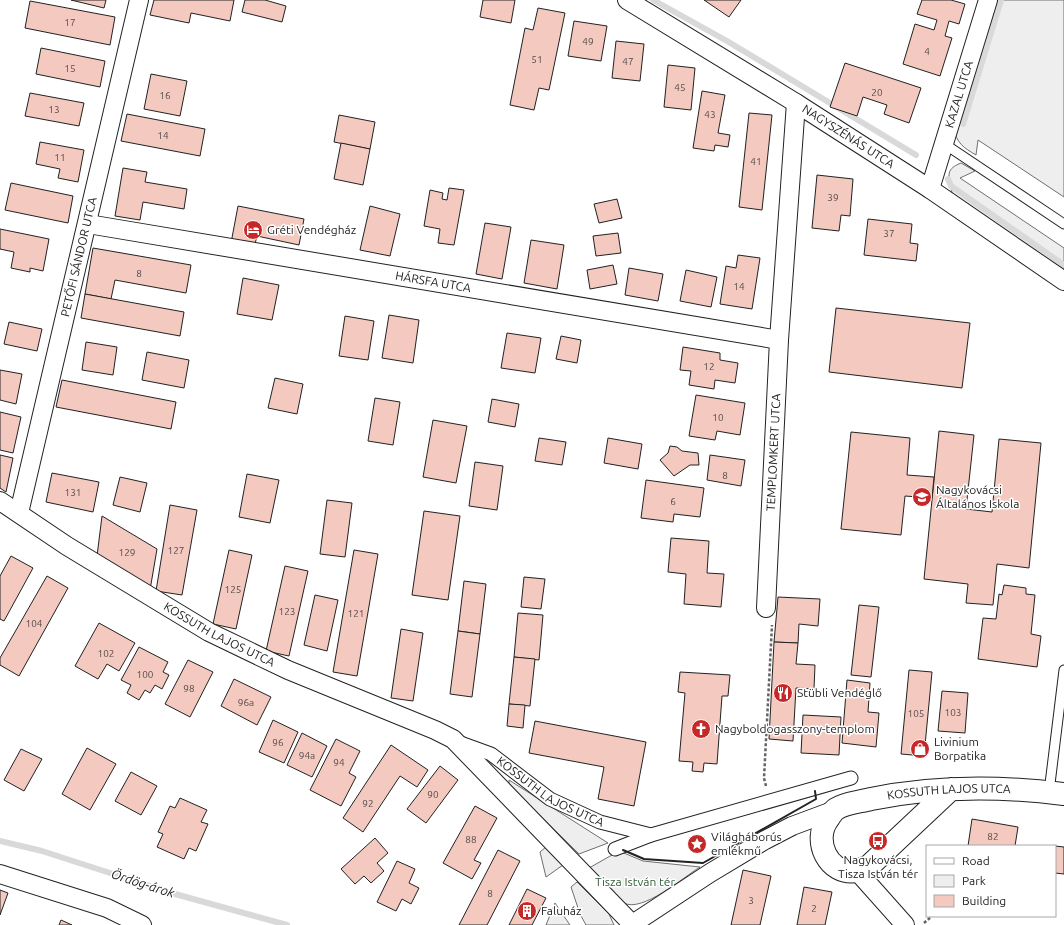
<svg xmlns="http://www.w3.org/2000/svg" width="1064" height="925" font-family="Ubuntu,sans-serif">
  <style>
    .green { fill: #eee; stroke: #6f6f6f }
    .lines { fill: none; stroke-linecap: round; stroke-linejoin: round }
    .stream { stroke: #d9d9d9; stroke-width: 6 }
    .building { fill: #f3c9c0; stroke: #222 }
    .service-casing { stroke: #222; stroke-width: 11 }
    .pedestrian-casing { stroke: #222; stroke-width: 15 }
    .minor-casing { stroke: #222; stroke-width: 20 }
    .tertiary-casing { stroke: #222; stroke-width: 24 }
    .path { stroke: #646464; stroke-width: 2.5; stroke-dasharray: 3 2; stroke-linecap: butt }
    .service { stroke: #fff; stroke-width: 9 }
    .pedestrian { stroke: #fff; stroke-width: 13 }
    .minor { stroke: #fff; stroke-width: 18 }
    .tertiary { stroke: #fff; stroke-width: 22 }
    .wall { stroke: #222; stroke-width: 2 }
    .labels { text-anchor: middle; stroke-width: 3; stroke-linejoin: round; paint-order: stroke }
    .number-label { font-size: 10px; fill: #564c4a }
    .street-label { font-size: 12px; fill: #222; stroke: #fff }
    .poi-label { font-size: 12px; fill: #222; stroke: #fff; text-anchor: start }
    .park-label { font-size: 12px; fill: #2f5e38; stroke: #fff }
    .water-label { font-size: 13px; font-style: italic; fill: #222; stroke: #fff }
  </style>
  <rect width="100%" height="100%" fill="#fff"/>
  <g class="green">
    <path d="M998,0H1064V197L978,140L976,155C964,148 956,143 954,128Z"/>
    <path d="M961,163L975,171L960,178L1064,248V270L952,193C950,178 943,170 961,163Z"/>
    <path d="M509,780L608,843L579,854L509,785Z"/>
    <path d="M546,847L563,865L546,877L540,852Z"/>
    <path d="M619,851L643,861L700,867C684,877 642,913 624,903C614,897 598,877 589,868Z"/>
    <path d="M577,882L609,914L614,925H586L580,914L571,887Z"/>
    <path d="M555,903L570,925H546Z"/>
  </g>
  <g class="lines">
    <g class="stream">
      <path d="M653,0L727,41L916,155"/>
      <path d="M963,124L1001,0"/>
      <path d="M948,179L951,186L1064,265"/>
      <path d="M0,841L42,851L175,894L287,925"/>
    </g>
  </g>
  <g class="building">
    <path d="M71,0H106L104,8Z"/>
    <path d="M154,0H234L230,21L191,13L189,23L150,15Z"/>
    <path d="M245,0H265L286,6L282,22L242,12Z"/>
    <path d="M483,0H515L511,23L480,17Z"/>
    <path d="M704,0H741L729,17Z"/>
    <path d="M922,0H951L965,4L959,24L949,21L945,36L952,38L940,76L903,64L915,24L934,30L937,20L917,14Z"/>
    <path d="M30,1L115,17L110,45L25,28Z"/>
    <path d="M538,8L565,13L549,90L539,88L534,110L510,105L525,28L533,30Z"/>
    <path d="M574,21L607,26L601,61L568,56Z"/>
    <path d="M616,41L644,44L640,81L612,78Z"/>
    <path d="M41,48L105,61L100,87L36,74Z"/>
    <path d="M845,63L921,88L909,123L884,114L887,105L863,97L857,116L830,107Z"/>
    <path d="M668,65L695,68L691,110L664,107Z"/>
    <path d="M151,74L187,81L180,116L144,109Z"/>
    <path d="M702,91L725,95L718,133L730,135L728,147L715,145L714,151L693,148Z"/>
    <path d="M30,93L84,103L79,126L25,116Z"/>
    <path d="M749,113L772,115L762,210L739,207Z"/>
    <path d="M127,114L205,129L200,156L121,141Z"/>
    <path d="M339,115L375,122L370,149L334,142Z"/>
    <path d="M40,142L84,150L78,182L58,178L60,169L36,164Z"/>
    <path d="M341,143L370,149L363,185L334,179Z"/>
    <path d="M123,168L147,172L145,182L187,189L184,209L143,202L140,220L115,216Z"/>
    <path d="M817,175L853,179L850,216L841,215L839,231L812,228Z"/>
    <path d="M11,183L73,196L68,223L5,210Z"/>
    <path d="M449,188L464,190L454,245L438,243L440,229L424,226L430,190L443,193L442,199L447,200Z"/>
    <path d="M617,199L622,218L599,223L594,204Z"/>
    <path d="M238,206L304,219L299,245L257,236L254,248L231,243Z"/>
    <path d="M370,206L400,214L390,256L360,250Z"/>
    <path d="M868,219L912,224L910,243L918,244L916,261L864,255Z"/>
    <path d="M485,223L511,227L502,279L476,274Z"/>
    <path d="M0,229L49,239L43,271L30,268V272L11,268L14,252L0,249Z"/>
    <path d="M618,233L621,253L596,256L593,236Z"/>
    <path d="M531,240L564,245L557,289L524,283Z"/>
    <path d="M93,248L191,265L186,293L115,280L111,299L85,294Z"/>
    <path d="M738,255L760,258L752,309L720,304L726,266L736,268Z"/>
    <path d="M613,265L617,284L590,289L587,270Z"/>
    <path d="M629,268L663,274L658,301L625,295Z"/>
    <path d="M686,270L717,277L711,307L680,301Z"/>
    <path d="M243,278L279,285L272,320L237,314Z"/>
    <path d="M85,294L184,312L180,336L81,318Z"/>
    <path d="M836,308L970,323L962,388L829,372Z"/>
    <path d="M389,315L419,320L413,363L382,358Z"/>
    <path d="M345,316L374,321L368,360L339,356Z"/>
    <path d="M9,322L42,329L37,351L4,344Z"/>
    <path d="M507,333L541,338L535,373L501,368Z"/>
    <path d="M561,336L581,340L577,363L556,359Z"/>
    <path d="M86,342L117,347L113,375L82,370Z"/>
    <path d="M683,347L720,353V360L738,363L735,383L715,380L714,389L689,385L691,371L680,370Z"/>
    <path d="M147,352L189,360L184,388L142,380Z"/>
    <path d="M0,370L22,374L16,404L0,400Z"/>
    <path d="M275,378L303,384L297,414L268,408Z"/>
    <path d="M62,380L176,402L171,429L56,407Z"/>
    <path d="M696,395L745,403L740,435L717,431L715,440L689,436Z"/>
    <path d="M375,398L400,402L393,445L368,441Z"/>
    <path d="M492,399L519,404L515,427L488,422Z"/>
    <path d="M0,412L21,417L13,453L0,450Z"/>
    <path d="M433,420L467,426L456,483L423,477Z"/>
    <path d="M939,431L974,435L966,509L992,512L999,439L1041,443L1029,568L997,564L993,605L966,603L968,584L924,579Z"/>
    <path d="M851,432L910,438L907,475L934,477L932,498L905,496L901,535L841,529Z"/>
    <path d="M539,438L566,442L562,465L535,461Z"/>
    <path d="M608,438L642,444L638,469L604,463Z"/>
    <path d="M670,446L677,447L682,451L698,453L699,465H690L674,476L660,460L668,453Z"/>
    <path d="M0,455L13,458L6,492L0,488Z"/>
    <path d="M710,455L745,460L741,486L707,480Z"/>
    <path d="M475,462L503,466L497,510L469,506Z"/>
    <path d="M52,473L99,482L93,512L46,502Z"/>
    <path d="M247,474L279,480L270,523L239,517Z"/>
    <path d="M120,477L147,483L140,512L113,505Z"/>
    <path d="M646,480L704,488L700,517L674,514L673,522L641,518Z"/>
    <path d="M327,500L352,503L345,557L320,554Z"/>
    <path d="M170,505L197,510L182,595L156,591Z"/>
    <path d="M424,511L460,516L448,600L412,595Z"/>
    <path d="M102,516L157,549L150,590L97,556Z"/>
    <path d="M671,538L709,541L707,573L724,574L721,607L684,604L686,574L668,572Z"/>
    <path d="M229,550L252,555L236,629L213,624Z"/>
    <path d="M354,550L378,554L357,676L333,672Z"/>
    <path d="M11,556L33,568L4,621L0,619V576Z"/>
    <path d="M285,566L308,571L289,656L266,651Z"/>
    <path d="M47,576L68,588L19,676L0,665V658Z"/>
    <path d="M524,577L545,579L541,609L521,607Z"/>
    <path d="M464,581L486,584L480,634L458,631Z"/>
    <path d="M1004,585L1026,588V594L1035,595L1031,634L1041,636L1037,667L978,659L983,618L996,619L999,594L1002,595Z"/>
    <path d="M315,595L338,600L327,651L304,645Z"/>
    <path d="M778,597L820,599L818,626L799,624L798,643L774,642Z"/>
    <path d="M859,605L879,607L871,677L851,675Z"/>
    <path d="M518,613L543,615L539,660L514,657Z"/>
    <path d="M99,623L135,643L119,671L107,664L98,679L75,666Z"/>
    <path d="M401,629L423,633L413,701L391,698Z"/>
    <path d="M458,631L480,634L472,697L450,694Z"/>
    <path d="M774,642L798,643L796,664L815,665L814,689L796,688L793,741L769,739Z"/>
    <path d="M139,647L168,662L163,672L169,675L162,689L155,685L150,693L145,690L139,700L127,693L131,685L121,680Z"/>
    <path d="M514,657L535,659L530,706L509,704Z"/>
    <path d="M188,660L213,672L190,717L165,704Z"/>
    <path d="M909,670L932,672L924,756L901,754Z"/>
    <path d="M680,672L730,675L728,696H722L717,764L704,763L703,772L692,771L693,762L679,761L685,693L678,692Z"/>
    <path d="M234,679L271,697L257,725L221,706Z"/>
    <path d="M847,680L870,683L868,712L879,713L876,747L842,743Z"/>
    <path d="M942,691L968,693L965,733L938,731Z"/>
    <path d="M509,704L525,705L523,728L507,726Z"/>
    <path d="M803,715L841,717L839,755L801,753Z"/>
    <path d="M273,720L298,732L284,763L259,752Z"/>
    <path d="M535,721L646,742L634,806L598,799L604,767L529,753Z"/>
    <path d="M302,733L327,746L312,777L287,765Z"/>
    <path d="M336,739L360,751L349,773L356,777L341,806L310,790Z"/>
    <path d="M391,745L428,770L417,787L400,776L363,832L343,818Z"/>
    <path d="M87,748L116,764L90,810L62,794Z"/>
    <path d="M21,749L42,759L24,791L4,780Z"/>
    <path d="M440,766L458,780L426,823L407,809Z"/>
    <path d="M131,772L157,786L141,815L115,801Z"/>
    <path d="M180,798L207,810L201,822L208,824L196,851L189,848L184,859L157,847L163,834L158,832L170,806L175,808Z"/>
    <path d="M475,806L497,818L474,860L481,863L472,879L443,863Z"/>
    <path d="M972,819L1018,827L1015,846H968Z"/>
    <path d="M375,838L388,853L377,863L384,871L371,883L364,876L355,884L341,869Z"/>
    <path d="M1055,846L1064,847V874L1055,873Z"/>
    <path d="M498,850L520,861L487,925H459Z"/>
    <path d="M397,861L415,869L409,883L419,888L411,904L402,899L396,911L377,902Z"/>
    <path d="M743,870L771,876L760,925H731Z"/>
    <path d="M804,887L832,892L825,925H797Z"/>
    <path d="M527,889L546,898L532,925H509Z"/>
    <path d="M0,890L8,893L0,915Z"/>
    <path d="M61,920L72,925H59Z"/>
  </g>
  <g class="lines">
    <defs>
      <g id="service">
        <path d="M943,143L1064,224"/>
        <path d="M1049,792L1064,670"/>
      </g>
      <g id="pedestrian">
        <path id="s1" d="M458,742L491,754L550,799L600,822L651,835L851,778"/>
        <path d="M615,849L651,835"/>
      </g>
      <g id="minor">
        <path id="s2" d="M627,0L796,103L930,189L1064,281"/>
        <path id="s3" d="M930,189L988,0"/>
        <path id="s4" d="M88,224L779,340"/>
        <path id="s5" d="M0,501L67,546L209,632L288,670L435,730L453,739L632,924"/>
        <path id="s6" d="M19,513L139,0"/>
        <path id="s7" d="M766,608L779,340L796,103"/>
        <path d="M857,871L905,925"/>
        <path d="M0,874L107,908L142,925"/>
        <path d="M631,925L710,873L765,840L792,826L835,810"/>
      </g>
      <g id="tertiary">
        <path id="s8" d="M951,789L868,867C864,868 860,870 857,871C828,876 812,840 828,819C830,816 833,811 836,809C845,803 859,802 871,799C934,786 1000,786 1064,794"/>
      </g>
    </defs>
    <use href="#service" class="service-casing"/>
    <use href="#pedestrian" class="pedestrian-casing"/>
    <use href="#minor" class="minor-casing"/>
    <use href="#tertiary" class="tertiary-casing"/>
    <g class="path">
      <path d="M766,786L764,778L772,625"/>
      <path d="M924,923L931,917"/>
    </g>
    <use href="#service" class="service"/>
    <use href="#pedestrian" class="pedestrian"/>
    <use href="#minor" class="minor"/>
    <use href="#tertiary" class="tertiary"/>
    <path class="wall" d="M623,850L644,859L703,863L816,799L815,791"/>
  </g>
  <defs>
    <symbol id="hotel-disc" viewBox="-11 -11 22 22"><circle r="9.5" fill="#c62828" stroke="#fff"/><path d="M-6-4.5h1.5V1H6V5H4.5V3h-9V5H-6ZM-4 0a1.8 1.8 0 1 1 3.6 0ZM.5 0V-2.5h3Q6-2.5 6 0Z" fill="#fff"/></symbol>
    <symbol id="school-disc" viewBox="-11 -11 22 22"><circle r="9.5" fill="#c62828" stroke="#fff"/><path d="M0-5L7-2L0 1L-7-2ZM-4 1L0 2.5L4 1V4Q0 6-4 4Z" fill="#fff"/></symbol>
    <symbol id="restaurant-disc" viewBox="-11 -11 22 22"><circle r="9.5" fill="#c62828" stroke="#fff"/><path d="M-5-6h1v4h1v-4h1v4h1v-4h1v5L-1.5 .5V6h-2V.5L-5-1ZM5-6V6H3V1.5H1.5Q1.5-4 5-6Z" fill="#fff"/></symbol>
    <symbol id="church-disc" viewBox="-11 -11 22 22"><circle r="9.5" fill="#c62828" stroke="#fff"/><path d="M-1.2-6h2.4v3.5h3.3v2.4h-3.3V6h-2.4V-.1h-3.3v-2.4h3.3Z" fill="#fff"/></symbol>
    <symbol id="shop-disc" viewBox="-11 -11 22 22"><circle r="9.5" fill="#c62828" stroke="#fff"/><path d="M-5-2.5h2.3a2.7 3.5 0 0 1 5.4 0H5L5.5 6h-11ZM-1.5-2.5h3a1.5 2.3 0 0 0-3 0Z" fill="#fff"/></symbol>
    <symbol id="bus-disc" viewBox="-11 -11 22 22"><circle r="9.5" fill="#c62828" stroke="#fff"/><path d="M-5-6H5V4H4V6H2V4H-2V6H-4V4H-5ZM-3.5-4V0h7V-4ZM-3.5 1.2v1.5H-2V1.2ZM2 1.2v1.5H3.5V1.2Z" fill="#fff"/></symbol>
    <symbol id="sight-disc" viewBox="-11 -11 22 22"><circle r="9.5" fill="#c62828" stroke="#fff"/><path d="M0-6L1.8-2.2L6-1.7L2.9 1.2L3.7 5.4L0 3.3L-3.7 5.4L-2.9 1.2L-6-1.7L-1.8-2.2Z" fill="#fff"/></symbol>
    <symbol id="building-disc" viewBox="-11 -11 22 22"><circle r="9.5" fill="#c62828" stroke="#fff"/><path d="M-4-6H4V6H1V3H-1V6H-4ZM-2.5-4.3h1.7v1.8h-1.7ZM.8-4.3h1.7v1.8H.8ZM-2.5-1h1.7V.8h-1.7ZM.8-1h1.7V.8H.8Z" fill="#fff"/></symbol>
  </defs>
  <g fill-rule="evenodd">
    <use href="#hotel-disc" x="242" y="219" width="22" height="22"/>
    <use href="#school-disc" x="911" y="486" width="22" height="22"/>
    <use href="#restaurant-disc" x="772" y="682" width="22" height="22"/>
    <use href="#church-disc" x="690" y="718" width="22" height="22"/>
    <use href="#shop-disc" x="909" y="738" width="22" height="22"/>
    <use href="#bus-disc" x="867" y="830" width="22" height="22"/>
    <use href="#sight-disc" x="686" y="833" width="22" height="22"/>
    <use href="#building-disc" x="516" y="900" width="22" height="22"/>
  </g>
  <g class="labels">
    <g class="number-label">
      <text x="70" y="26">17</text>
      <text x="588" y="45">49</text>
      <text x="927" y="55">4</text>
      <text x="537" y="63">51</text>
      <text x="628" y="65">47</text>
      <text x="70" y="72">15</text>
      <text x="680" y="91">45</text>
      <text x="877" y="96">20</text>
      <text x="165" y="99">16</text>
      <text x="54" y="113">13</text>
      <text x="710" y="118">43</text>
      <text x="163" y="139">14</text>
      <text x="60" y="161">11</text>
      <text x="756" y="165">41</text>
      <text x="833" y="201">39</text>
      <text x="889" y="237">37</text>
      <text x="139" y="277">8</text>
      <text x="739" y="290">14</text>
      <text x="709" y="370">12</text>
      <text x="718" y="421">10</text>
      <text x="725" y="479">8</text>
      <text x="73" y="496">131</text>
      <text x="673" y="505">6</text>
      <text x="176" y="554">127</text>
      <text x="127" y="556">129</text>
      <text x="233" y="593">125</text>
      <text x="287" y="615">123</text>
      <text x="356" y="617">121</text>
      <text x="34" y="627">104</text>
      <text x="106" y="657">102</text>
      <text x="145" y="678">100</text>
      <text x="189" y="692">98</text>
      <text x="246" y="706">96a</text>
      <text x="953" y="716">103</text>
      <text x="916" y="717">105</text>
      <text x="278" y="746">96</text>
      <text x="307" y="759">94a</text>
      <text x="339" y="766">94</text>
      <text x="433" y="798">90</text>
      <text x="368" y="807">92</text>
      <text x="993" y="840">82</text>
      <text x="471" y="843">88</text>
      <text x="490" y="897">8</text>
      <text x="751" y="904">3</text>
      <text x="814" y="912">2</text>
    </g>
    <g class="street-label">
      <text dy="4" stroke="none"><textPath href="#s3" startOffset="99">KAZAL UTCA</textPath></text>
      <text dy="4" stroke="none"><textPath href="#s2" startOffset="260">NAGYSZÉNÁS UTCA</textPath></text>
      <text dy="4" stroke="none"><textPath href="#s6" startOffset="263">PETŐFI SÁNDOR UTCA</textPath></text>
      <text dy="4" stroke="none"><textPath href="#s4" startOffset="350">HÁRSFA UTCA</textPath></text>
      <text dy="4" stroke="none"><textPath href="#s7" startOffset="156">TEMPLOMKERT UTCA</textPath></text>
      <text dy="4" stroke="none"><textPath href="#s5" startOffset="257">KOSSUTH LAJOS UTCA</textPath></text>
      <text dy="4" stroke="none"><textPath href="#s1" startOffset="106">KOSSUTH LAJOS UTCA</textPath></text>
      <text dy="4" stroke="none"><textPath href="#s8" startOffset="329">KOSSUTH LAJOS UTCA</textPath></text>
    </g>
    <g class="poi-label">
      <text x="267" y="234">Gréti Vendégház</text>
      <text x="936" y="494">Nagykovácsi<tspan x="936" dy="14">Általános Iskola</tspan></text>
      <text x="797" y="697">Stübli Vendéglő</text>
      <text x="715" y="733">Nagyboldogasszony-templom</text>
      <text x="934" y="746">Livinium<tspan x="934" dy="14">Borpatika</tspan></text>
      <text x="711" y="841">Világháborús<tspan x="711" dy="14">emlékmű</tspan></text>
      <text x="878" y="864" text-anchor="middle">Nagykovácsi,<tspan x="878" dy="14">Tisza István tér</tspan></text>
      <text x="541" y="915">Faluház</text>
    </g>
    <g class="park-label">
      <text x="635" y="886">Tisza István tér</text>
    </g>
    <g class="water-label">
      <text transform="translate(143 883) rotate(18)" y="5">Ördög-árok</text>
    </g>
  </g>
  <rect x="926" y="845" width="130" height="72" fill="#ffffff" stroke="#a7a7a7"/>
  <rect x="934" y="858" width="20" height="6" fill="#ffffff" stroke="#a7a7a7"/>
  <text x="962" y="865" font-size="12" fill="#222222">Road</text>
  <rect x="934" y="875" width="20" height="12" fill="#eeeeee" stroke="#a7a7a7"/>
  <text x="962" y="885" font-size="12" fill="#222222">Park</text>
  <rect x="934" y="895" width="20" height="12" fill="#f3c9c0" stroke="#a7a7a7"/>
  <text x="962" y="905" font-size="12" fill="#222222">Building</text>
</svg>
